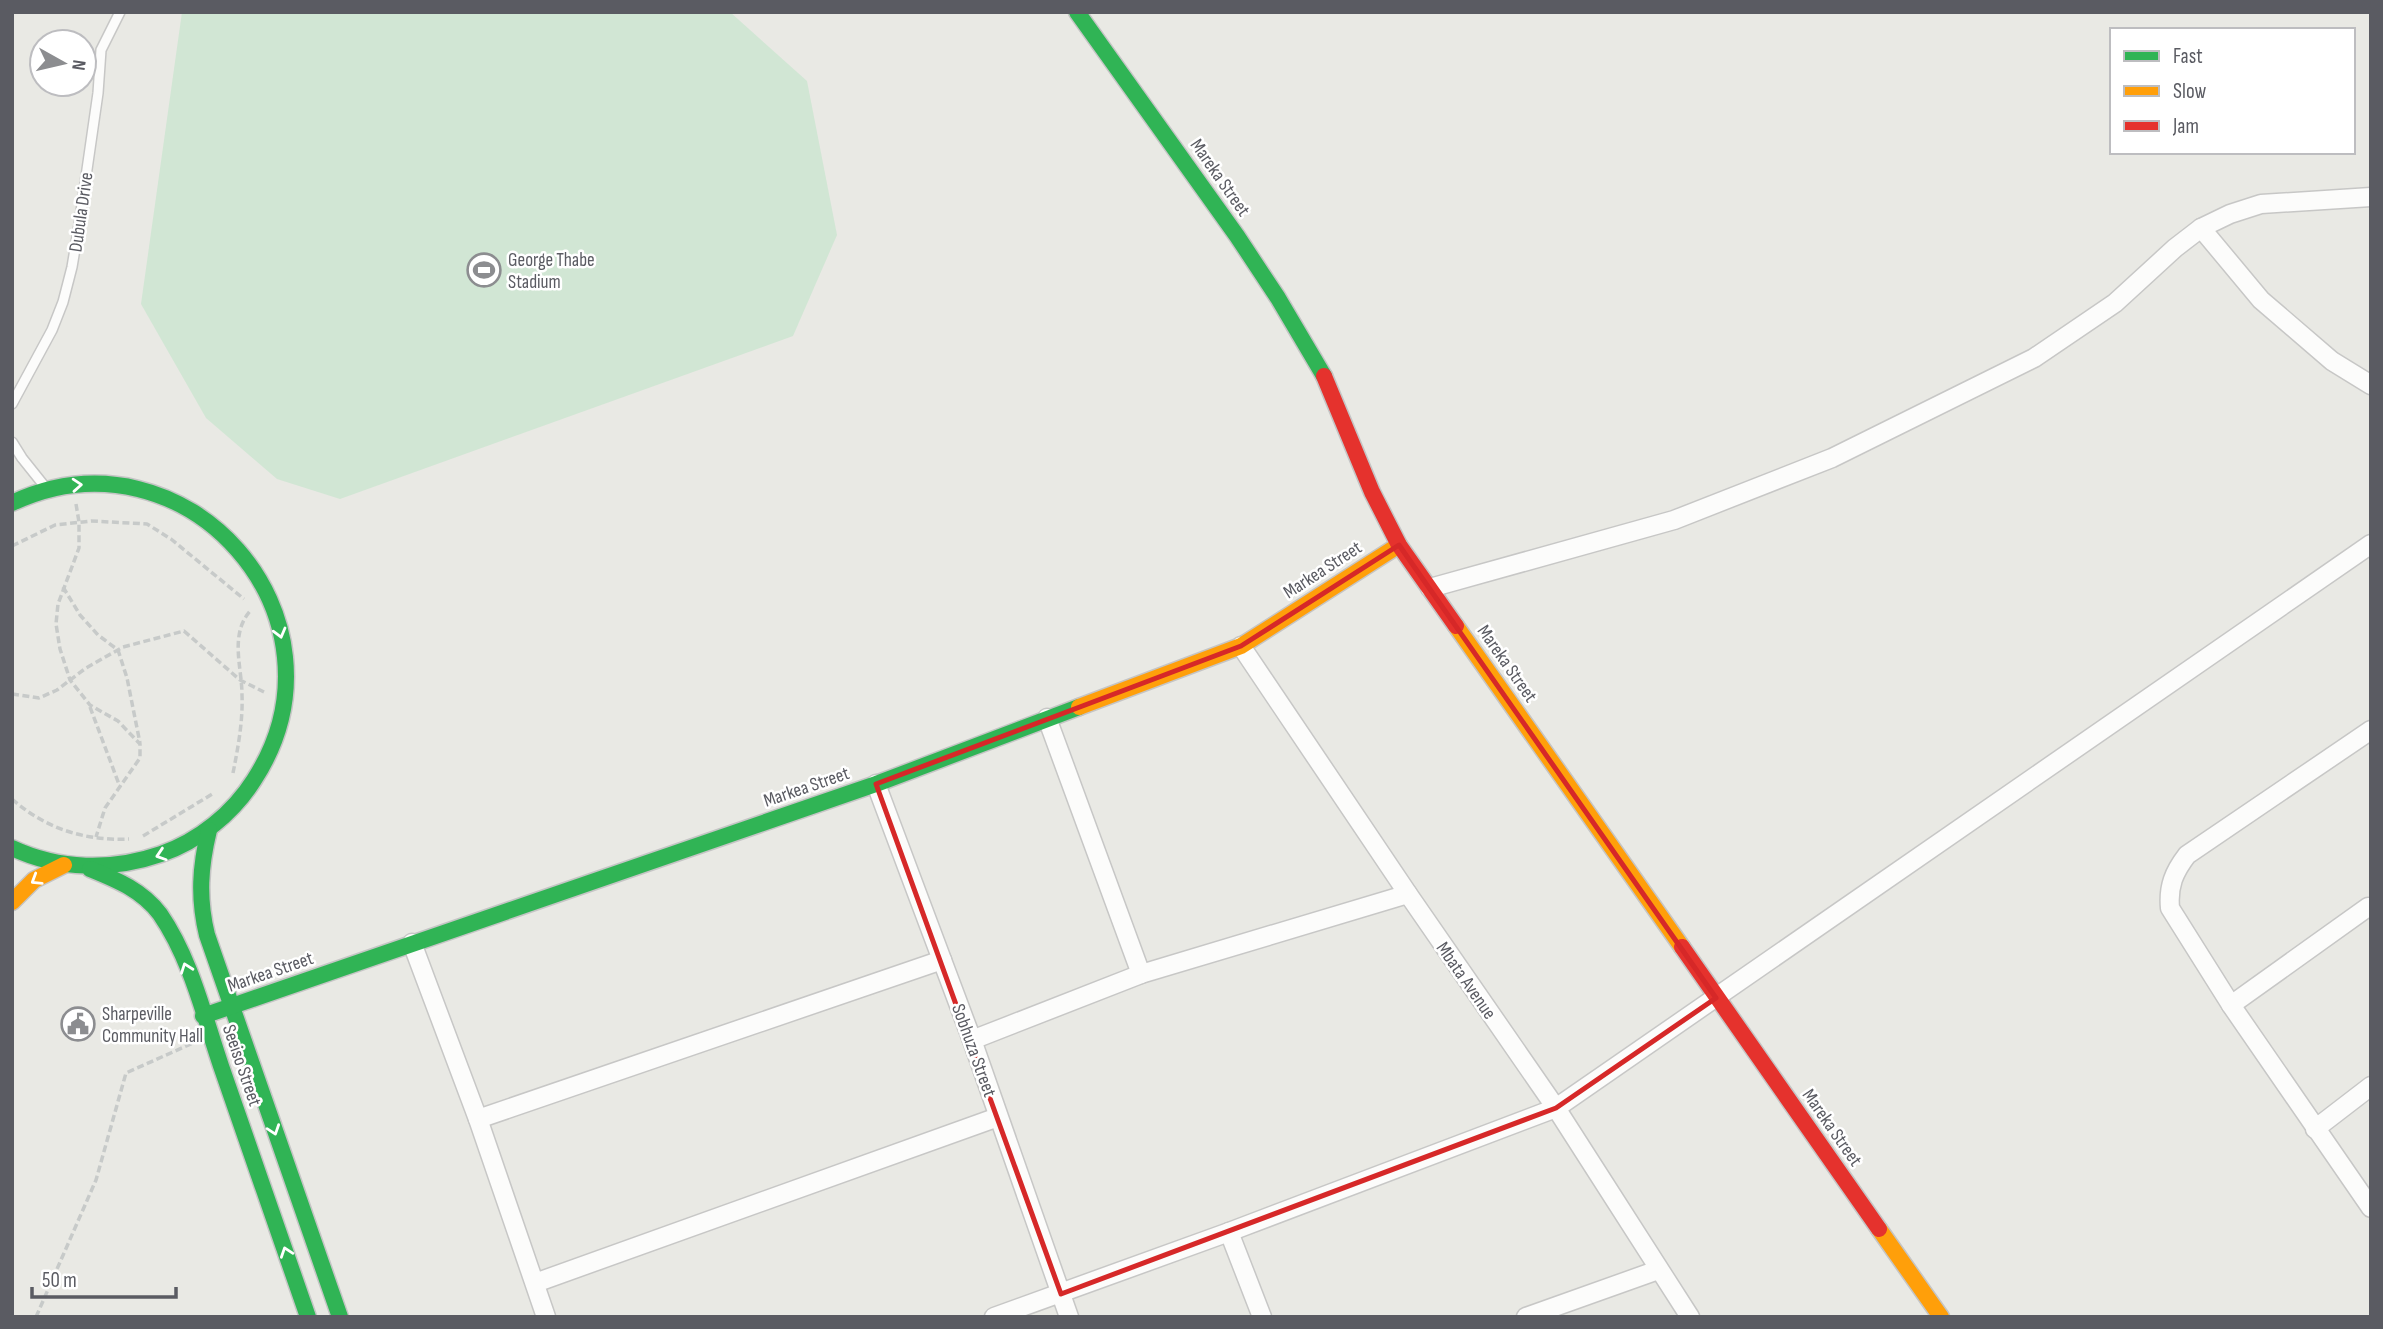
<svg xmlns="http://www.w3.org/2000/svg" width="2383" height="1329" font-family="'Sofia Sans Condensed',sans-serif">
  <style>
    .green { fill: #d1e6d4 }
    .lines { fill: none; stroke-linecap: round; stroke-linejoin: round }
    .lane-casing { stroke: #c7c7c6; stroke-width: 12 }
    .street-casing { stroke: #c7c7c6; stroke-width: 21 }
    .fast-casing { stroke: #c5c5c5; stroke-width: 19 }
    .slow-casing { stroke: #c5c5c5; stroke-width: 19 }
    .jam-casing { stroke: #c5c5c5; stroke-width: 19 }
    .path { stroke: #c7cac9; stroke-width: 3.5; stroke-dasharray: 7 3.5; stroke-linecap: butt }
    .lane { stroke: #fcfcfb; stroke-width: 9 }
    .street { stroke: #fcfcfb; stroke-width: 18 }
    .fast { stroke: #30b455; stroke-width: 16 }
    .slow { stroke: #ff9f0a; stroke-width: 16 }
    .jam { stroke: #e5322d; stroke-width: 16 }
    .oneway { stroke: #fff }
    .marked { fill: none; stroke: #d62828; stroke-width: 5; stroke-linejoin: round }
    .labels { text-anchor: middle; stroke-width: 5; stroke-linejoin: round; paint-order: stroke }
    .street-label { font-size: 19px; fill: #5a5b62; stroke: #fff }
    .poi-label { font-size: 19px; fill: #5a5b62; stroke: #fff; text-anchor: start }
  </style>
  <rect width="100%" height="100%" fill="#e9e9e4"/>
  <path class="green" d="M182,12H730L807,81L837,235L793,336L340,499L277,479L206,418L141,304Z"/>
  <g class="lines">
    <defs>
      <g id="lane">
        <path d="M12,404L52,330L63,302L72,267L79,225L98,93L101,50L120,12"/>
        <path d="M12,442L22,458L46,488"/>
      </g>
      <g id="street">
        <path d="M2201,228L2261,300L2332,361L2371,385"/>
        <path d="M1430,588L1674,520L1832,458L2034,358L2115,303L2175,248L2201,228L2230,214L2261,204L2371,197"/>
        <path d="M1241,646L1408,894L1556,1108L1690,1317"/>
        <path d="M1047,718L1141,974"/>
        <path d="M2371,730L2187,855C2174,872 2168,886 2170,908L2231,1005L2371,1208"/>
        <path d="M876,784L972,1040L1069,1317"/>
        <path d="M412,943L478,1119L546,1317"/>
        <path d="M2231,1005L2368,907"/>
        <path d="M972,1040L1141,974L1408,894"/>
        <path d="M478,1119L942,960"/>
        <path d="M2315,1129L2371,1086"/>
        <path d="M1229,1232L1262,1317"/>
        <path d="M535,1283L998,1117"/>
        <path d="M994,1317L1229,1232L1556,1108L2371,544"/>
        <path d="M1526,1317L1658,1270"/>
      </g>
      <g id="fast">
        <path d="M1077,12L1237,236L1278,298L1324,376"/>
        <path d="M12,503C186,421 359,618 254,780C233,813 199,841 161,854C112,871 59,870 12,848"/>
        <path d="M209,830C200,867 198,898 207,935L340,1317"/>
        <path d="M90,869C117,880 142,890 160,914C191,959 204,1016 221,1066C250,1150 279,1233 308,1317"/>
        <path d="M203,1016L876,784L1079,707"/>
      </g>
      <g id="slow">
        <path d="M1456,626L1682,947"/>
        <path d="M1079,707L1241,646L1399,545"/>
        <path d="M12,902L34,880L64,865"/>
        <path d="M1879,1229L1941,1317"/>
      </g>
      <g id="jam">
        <path d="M1324,376L1372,492L1399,545L1456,626"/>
        <path d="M1682,947L1879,1229"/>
      </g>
    </defs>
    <use href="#lane" class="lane-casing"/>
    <use href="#street" class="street-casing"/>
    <use href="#fast" class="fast-casing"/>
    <use href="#slow" class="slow-casing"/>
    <use href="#jam" class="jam-casing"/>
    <g class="path">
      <path d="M76,504L79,522V548L58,604L56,624L60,649L70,680L90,705L118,721L140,744V758L105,808L96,837"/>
      <path d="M12,546L55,525L91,521L147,524L171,539L244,599"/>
      <path d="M63,587L80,615L98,635L118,650L127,678L140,743"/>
      <path d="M12,694L39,698L57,690L86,668L123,647L184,631L240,680L264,692"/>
      <path d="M90,707L120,787"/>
      <path d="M233,773C238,748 243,721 242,695C242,667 229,634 251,610"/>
      <path d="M12,799C46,829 85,841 129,839"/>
      <path d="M143,836L214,793"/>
      <path d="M36,1317L96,1180L126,1073L193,1043"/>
    </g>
    <use href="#lane" class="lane"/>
    <use href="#street" class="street"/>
    <use href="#fast" class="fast"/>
    <use href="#slow" class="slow"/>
    <use href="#jam" class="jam"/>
  </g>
  <defs><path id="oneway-chevron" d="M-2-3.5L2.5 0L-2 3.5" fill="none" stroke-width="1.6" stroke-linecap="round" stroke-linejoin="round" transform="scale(1.75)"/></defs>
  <g class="oneway">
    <use href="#oneway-chevron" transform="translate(77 485) rotate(-4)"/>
    <use href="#oneway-chevron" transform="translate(280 633) rotate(75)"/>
    <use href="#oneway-chevron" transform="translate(161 855) rotate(162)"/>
    <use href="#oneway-chevron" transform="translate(36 880) rotate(148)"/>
    <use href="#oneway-chevron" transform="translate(186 968) rotate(-110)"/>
    <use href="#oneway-chevron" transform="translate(274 1130) rotate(71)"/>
    <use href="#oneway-chevron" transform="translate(286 1252) rotate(-109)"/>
  </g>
  <path class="marked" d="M1399,545L1716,998L1556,1108L1061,1294L876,784L1241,646Z"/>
  <defs>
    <symbol id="stadium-ring" viewBox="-11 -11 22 22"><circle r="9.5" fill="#fff" stroke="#8c8d90" stroke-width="1.5"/><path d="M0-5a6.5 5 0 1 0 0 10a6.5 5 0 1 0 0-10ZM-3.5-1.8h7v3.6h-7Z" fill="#8c8d90"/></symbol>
    <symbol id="civic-ring" viewBox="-11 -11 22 22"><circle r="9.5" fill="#fff" stroke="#8c8d90" stroke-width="1.5"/><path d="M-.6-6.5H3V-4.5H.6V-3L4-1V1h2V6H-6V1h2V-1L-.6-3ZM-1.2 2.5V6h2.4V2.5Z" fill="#8c8d90"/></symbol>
  </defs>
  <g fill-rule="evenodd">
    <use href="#stadium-ring" x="465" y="251" width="38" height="38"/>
    <use href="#civic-ring" x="59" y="1005" width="38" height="38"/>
  </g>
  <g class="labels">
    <g class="street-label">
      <text transform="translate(1221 177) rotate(55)" y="7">Mareka Street</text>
      <text transform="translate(80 212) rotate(-82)" y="7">Dubula Drive</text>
      <text transform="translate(1322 569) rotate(-33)" y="7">Markea Street</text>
      <text transform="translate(1508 663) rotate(55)" y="7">Mareka Street</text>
      <text transform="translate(806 786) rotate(-19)" y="7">Markea Street</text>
      <text transform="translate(270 971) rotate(-19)" y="7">Markea Street</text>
      <text transform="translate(1467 980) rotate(55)" y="7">Mbata Avenue</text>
      <text transform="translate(975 1050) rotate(70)" y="7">Sobhuza Street</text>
      <text transform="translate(243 1065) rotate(71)" y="7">Seeiso Street</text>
      <text transform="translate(1833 1127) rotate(55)" y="7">Mareka Street</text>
    </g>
    <g class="poi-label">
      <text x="508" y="266">George Thabe<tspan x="508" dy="22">Stadium</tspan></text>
      <text x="102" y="1020">Sharpeville<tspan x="102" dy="22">Community Hall</tspan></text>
    </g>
  </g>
  <rect width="2383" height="1329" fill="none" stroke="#5a5b62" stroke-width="28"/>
  <rect x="2110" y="28" width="245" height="126" fill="#ffffff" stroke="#bdbdc0" stroke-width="2"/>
  <rect x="2124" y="51" width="35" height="10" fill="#30b455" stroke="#bdbdc0" stroke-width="2"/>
  <text x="2173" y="63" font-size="21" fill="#5a5b62">Fast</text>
  <rect x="2124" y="86" width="35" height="10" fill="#ff9f0a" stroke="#bdbdc0" stroke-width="2"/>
  <text x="2173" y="98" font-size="21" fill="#5a5b62">Slow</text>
  <rect x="2124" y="121" width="35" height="10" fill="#e5322d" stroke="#bdbdc0" stroke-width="2"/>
  <text x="2173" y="133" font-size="21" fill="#5a5b62">Jam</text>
  <g transform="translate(63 63) rotate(98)"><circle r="33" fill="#ffffff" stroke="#bdbdc0" stroke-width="2"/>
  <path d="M0-5L12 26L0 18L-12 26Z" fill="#8c8d90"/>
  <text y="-10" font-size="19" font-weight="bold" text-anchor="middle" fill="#5a5b62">N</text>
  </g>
  <path d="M32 1287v10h144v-10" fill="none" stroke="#5a5b62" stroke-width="3.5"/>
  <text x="42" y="1287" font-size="21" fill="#5a5b62" stroke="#ffffff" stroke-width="5" paint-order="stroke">50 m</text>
</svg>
